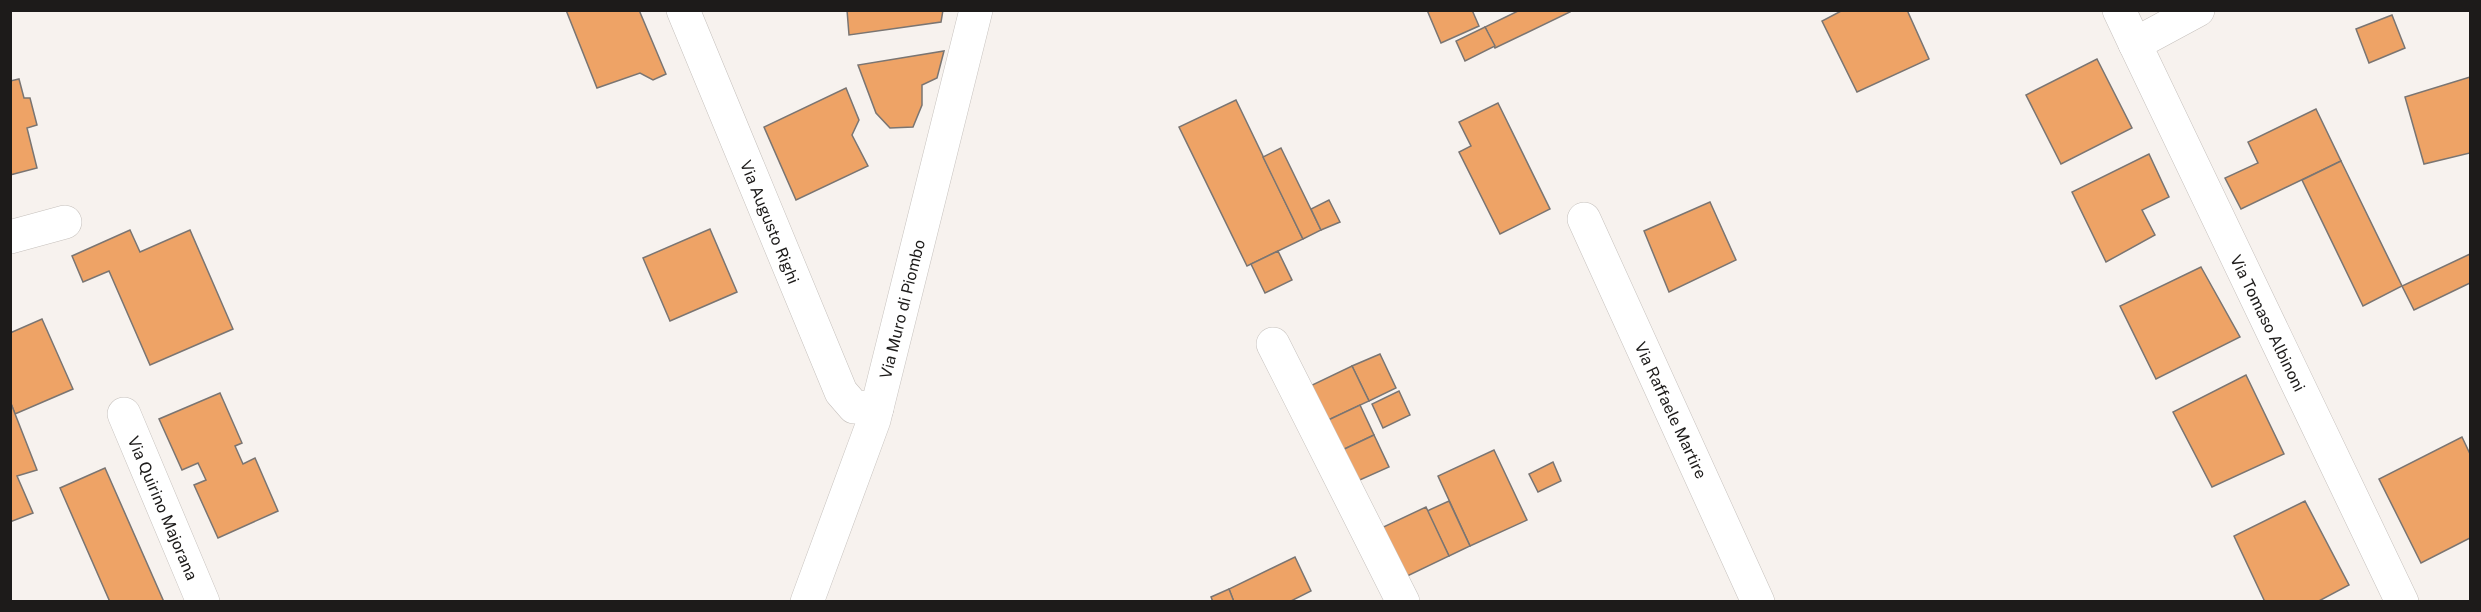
<svg xmlns="http://www.w3.org/2000/svg" width="2481" height="612" font-family="'Public Sans',sans-serif">
  <style>
    .building { fill: #eea366; stroke: #7a7572; stroke-width: 1.5 }
    .lines { fill: none; stroke-linecap: round; stroke-linejoin: round }
    .minor-casing { stroke: #c6c1bd; stroke-width: 34 }
    .minor { stroke: #fff; stroke-width: 33 }
    .labels { text-anchor: middle; stroke-width: 5; stroke-linejoin: round; paint-order: stroke }
    .street-label { font-size: 16px; fill: #1d1b1a; stroke: #fff }
  </style>
  <rect width="100%" height="100%" fill="#f7f2ee"/>
  <g class="building">
    <path d="M566,10H639L666,74L653,80L640,73L597,88Z"/>
    <path d="M847,10H943L941,22L849,35Z"/>
    <path d="M1427,10H1472L1479,26L1441,43Z"/>
    <path d="M1520,10H1569L1570,12L1495,48L1485,27Z"/>
    <path d="M1843,10H1907L1929,59L1857,92L1822,21Z"/>
    <path d="M2392,15L2405,48L2369,63L2356,29Z"/>
    <path d="M1485,27L1495,46L1465,61L1456,41Z"/>
    <path d="M944,51L937,78L922,85V105L913,127L890,128L876,113L858,65Z"/>
    <path d="M2097,59L2132,128L2061,164L2026,95Z"/>
    <path d="M2470,77V153L2424,164L2405,97Z"/>
    <path d="M19,79L24,98H30L37,125L27,128L37,168L10,175V81Z"/>
    <path d="M846,88L859,120L852,135L868,166L796,200L764,127Z"/>
    <path d="M1236,100L1303,239L1247,266L1179,127Z"/>
    <path d="M1498,103L1550,209L1500,234L1459,152L1471,146L1459,122Z"/>
    <path d="M2316,109L2341,161L2241,209L2225,178L2258,163L2248,142Z"/>
    <path d="M1281,148L1321,230L1303,239L1263,157Z"/>
    <path d="M2149,154L2169,197L2142,210L2155,235L2106,262L2072,192Z"/>
    <path d="M2341,161L2402,286L2363,306L2302,180Z"/>
    <path d="M1329,200L1340,222L1321,230L1311,209Z"/>
    <path d="M1710,202L1736,260L1669,292L1644,231Z"/>
    <path d="M710,229L737,292L670,321L643,258Z"/>
    <path d="M130,230L140,252L190,230L233,329L150,365L109,271L83,282L72,256Z"/>
    <path d="M1278,251L1292,280L1265,293L1251,264Z"/>
    <path d="M2470,254V283L2414,310L2402,286Z"/>
    <path d="M2201,267L2240,337L2156,379L2120,306Z"/>
    <path d="M42,319L73,389L15,414L10,401V333Z"/>
    <path d="M1380,354L1396,388L1369,401L1352,366Z"/>
    <path d="M1352,366L1369,401L1324,422L1308,387Z"/>
    <path d="M2246,375L2284,454L2212,487L2173,412Z"/>
    <path d="M1399,391L1410,415L1383,428L1372,404Z"/>
    <path d="M220,393L242,443L235,446L243,464L255,458L278,511L218,538L194,485L206,480L198,463L182,470L159,419Z"/>
    <path d="M10,401L37,470L17,476L33,513L10,522Z"/>
    <path d="M1360,405L1374,435L1338,452L1324,422Z"/>
    <path d="M1374,435L1389,467L1353,483L1338,452Z"/>
    <path d="M2462,437L2470,454V538L2421,563L2379,479Z"/>
    <path d="M1494,450L1527,520L1470,546L1438,476Z"/>
    <path d="M1553,462L1561,481L1538,492L1529,474Z"/>
    <path d="M105,468L164,602H110L60,488Z"/>
    <path d="M1449,501L1470,546L1449,556L1427,511Z"/>
    <path d="M2305,501L2349,585L2317,602H2265L2234,536Z"/>
    <path d="M1426,507L1449,556L1401,579L1377,530Z"/>
    <path d="M1295,557L1311,591L1289,602H1234L1229,589Z"/>
    <path d="M1229,589L1234,602H1213L1211,597Z"/>
  </g>
  <g class="lines">
    <defs>
      <g id="minor">
        <path d="M683,10L841,392L854,407L877,408"/>
        <path d="M2119,10L2135,44"/>
        <path d="M2198,10L2135,44L2402,602"/>
        <path d="M1584,219L1758,602"/>
        <path d="M10,237L65,222"/>
        <path d="M1273,344L1403,602"/>
        <path d="M124,414L203,602"/>
        <path d="M807,602L874,420L976,10"/>
      </g>
    </defs>
    <use href="#minor" class="minor-casing"/>
    <use href="#minor" class="minor"/>
  </g>
  <g class="labels">
    <g class="street-label">
      <text transform="translate(770 222) rotate(68)" y="6">Via Augusto Righi</text>
      <text transform="translate(902 309) rotate(-76)" y="6">Via Muro di Piombo</text>
      <text transform="translate(2268 323) rotate(64)" y="6">Via Tomaso Albinoni</text>
      <text transform="translate(1671 410) rotate(65)" y="6">Via Raffaele Martire</text>
      <text transform="translate(163 508) rotate(67)" y="6">Via Quirino Majorana</text>
    </g>
  </g>
  <rect width="2481" height="612" fill="none" stroke="#1d1b1a" stroke-width="24"/>
</svg>
